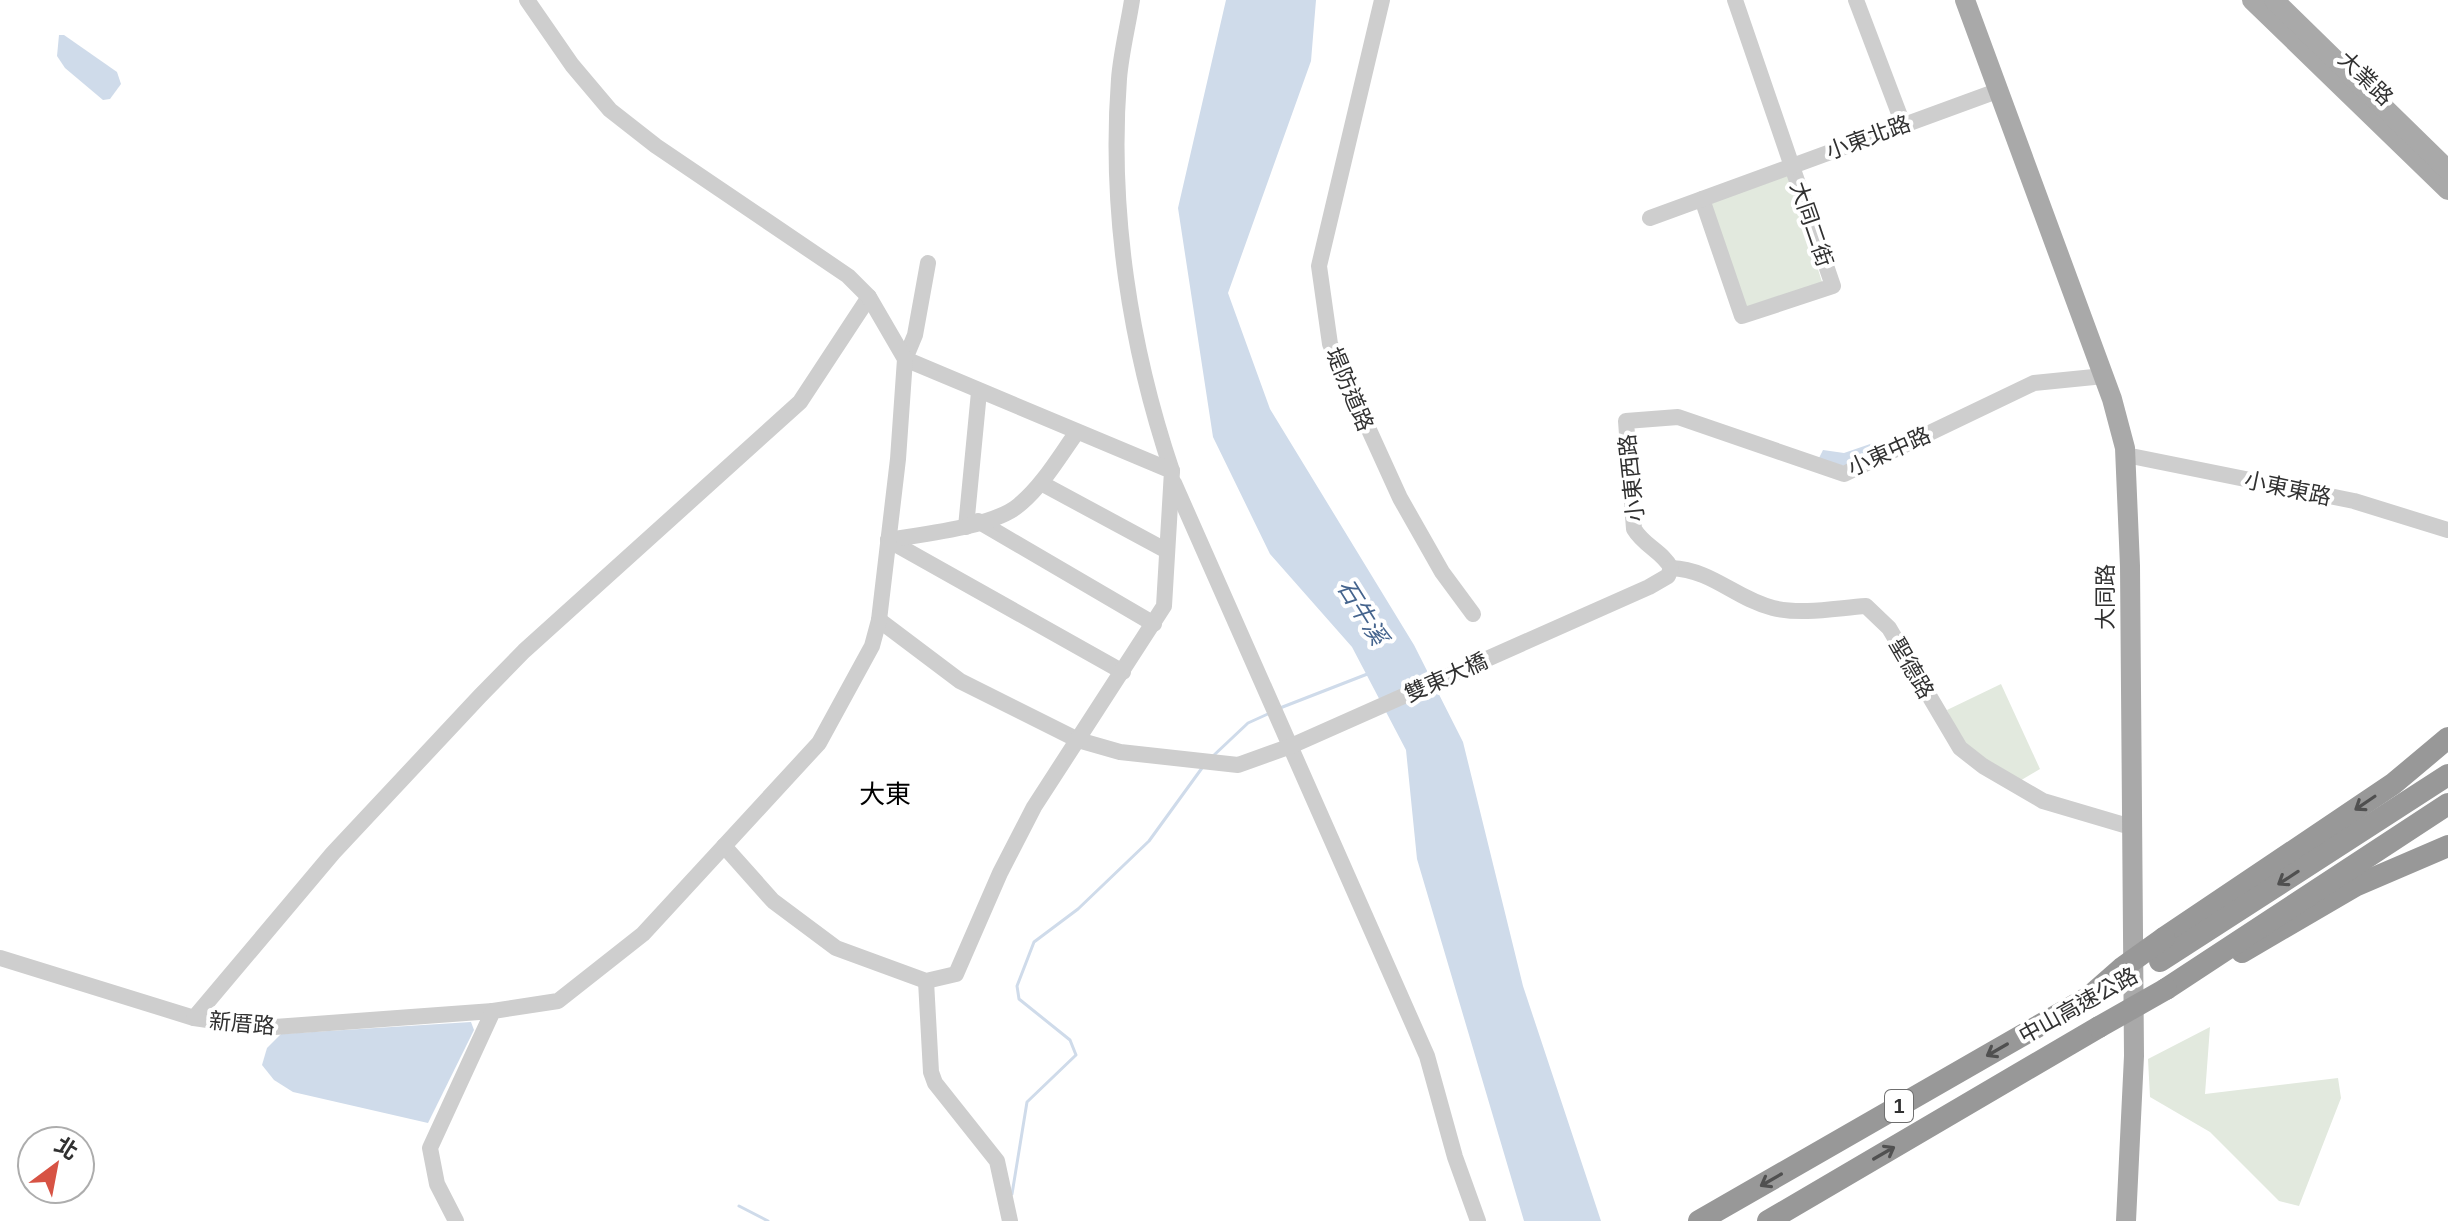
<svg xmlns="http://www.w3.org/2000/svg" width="2448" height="1221" font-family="Helvetica,'Noto Sans TC',sans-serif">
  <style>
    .green { fill: #e2e9de }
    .water { fill: #cfdbea }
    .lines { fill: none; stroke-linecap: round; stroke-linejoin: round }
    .stream { stroke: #cfdbea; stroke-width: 3 }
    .minor { stroke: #cecece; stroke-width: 16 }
    .major { stroke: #a9a9a9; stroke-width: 20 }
    .highway { stroke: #989898; stroke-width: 22 }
    .highway-bridge { stroke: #989898; stroke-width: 22 }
    .oneway { stroke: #505050 }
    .labels { text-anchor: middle; stroke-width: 8; stroke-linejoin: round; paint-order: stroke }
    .shield { fill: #fff; stroke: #6f6f6f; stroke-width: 2 }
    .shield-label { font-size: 20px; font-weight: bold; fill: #313131 }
    .street-label { font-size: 22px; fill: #313131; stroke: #fff }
    .water-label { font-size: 24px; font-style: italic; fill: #45648d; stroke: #fff }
    .quarter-label { font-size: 26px; fill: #000; stroke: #fff }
  </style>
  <rect width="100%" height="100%" fill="#fff"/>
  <g class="green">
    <path d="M1788,175L1823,285L1744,310L1709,200Z"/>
    <path d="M2001,684L2040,769L2018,782L1963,744L1947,710Z"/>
    <path d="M2210,1027L2205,1094L2338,1078L2341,1098L2299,1206L2279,1201L2210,1132L2150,1097L2148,1059Z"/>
  </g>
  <g class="water">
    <path d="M1226,0H1316L1311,61L1228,293L1270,409L1414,645L1463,742L1523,986L1601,1221H1524L1417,859L1406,750L1352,647L1270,554L1213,437L1178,208Z"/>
    <path d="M59,35H64L117,72L121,84L110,99L103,100L65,68L57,56Z"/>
    <path d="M1873,443L1872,453L1845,466L1817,462L1823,450L1844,453Z"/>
    <path d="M471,1022L474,1030L428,1123L293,1092L274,1080L262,1065L267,1048L281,1034Z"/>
  </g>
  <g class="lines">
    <g class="stream">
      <path d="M1280,708L1370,673"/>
      <path d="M1213,756L1248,723L1270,713"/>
      <path d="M1012,1194L1027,1102L1076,1055L1070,1040L1019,999L1017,986L1034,942L1078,909L1149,841L1202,768"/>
      <path d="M739,1206L768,1221"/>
    </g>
    <g class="minor">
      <path d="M1132,0C1128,26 1121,53 1119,79C1109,210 1130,347 1172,471"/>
      <path d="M1382,0L1319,266L1330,344L1400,498L1442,572L1473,614"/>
      <path d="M1856,0L1903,124"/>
      <path d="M1702,199L1742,316L1833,286L1735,0"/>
      <path d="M1650,218L1997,91"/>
      <path d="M2126,455L2354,501L2448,530"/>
      <path d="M1041,483L1167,551"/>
      <path d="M1174,483L1427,1056L1455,1157L1478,1221"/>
      <path d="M978,521L1154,624"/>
      <path d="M966,527L979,392"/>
      <path d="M888,540L1123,672"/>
      <path d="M888,540C923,534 993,527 1019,505C1043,485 1059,457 1077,432"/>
      <path d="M1671,568C1663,552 1644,546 1634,529L1626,421L1678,417L1844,474L2034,383L2104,376"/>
      <path d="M1671,568C1713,570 1734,598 1773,608C1803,615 1836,608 1866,606L1889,628L1960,748L1983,766L2043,801L2131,827"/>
      <path d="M879,620L960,681L1078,740L1120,752L1238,765L1291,746L1649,587L1668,576L1671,568"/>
      <path d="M724,846L773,901L836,948L926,981L956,974L1000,873L1034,807L1164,606L1172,471L905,359L915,335L928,263"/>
      <path d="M0,958L194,1018L261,1028L493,1011"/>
      <path d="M926,981L931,1072L935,1083L997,1161L1010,1221"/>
      <path d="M194,1018L333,853L480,696L524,651L800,402L869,297"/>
      <path d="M456,1221L437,1184L430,1148L493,1011L558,1001L643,934L819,743L872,646L879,620L898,459L905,359L869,297L848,276L656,146L610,110L572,65L527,0"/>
    </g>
    <g class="major">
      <path d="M1965,0L2112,399L2125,448L2130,566L2134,1056L2126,1221"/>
      <path d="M2252,0L2448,190"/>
      <path d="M2274,0L2448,170"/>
    </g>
    <g class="highway">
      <path d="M2164,938L2393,784L2448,738"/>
      <path d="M2242,952L2355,886L2448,846"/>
      <path d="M2160,961L2448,775"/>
      <path d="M2166,989L2448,804"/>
      <path d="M1699,1221L2089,997"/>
      <path d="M1768,1221L2099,1027"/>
    </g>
    <g class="highway-bridge">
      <path d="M2089,997L2122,968L2164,938"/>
      <path d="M2099,1027L2166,989"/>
    </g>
  </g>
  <defs><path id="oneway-shaft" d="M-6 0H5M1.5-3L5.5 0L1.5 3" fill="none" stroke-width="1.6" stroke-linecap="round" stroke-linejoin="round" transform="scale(2)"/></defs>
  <g class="oneway">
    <use href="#oneway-shaft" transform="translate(2365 803) rotate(146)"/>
    <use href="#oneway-shaft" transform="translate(2288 878) rotate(147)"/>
    <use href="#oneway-shaft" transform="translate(1997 1050) rotate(150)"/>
    <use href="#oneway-shaft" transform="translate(1884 1153) rotate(-30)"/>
    <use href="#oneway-shaft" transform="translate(1771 1180) rotate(150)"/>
  </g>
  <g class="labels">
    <rect class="shield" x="1885" y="1090" width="28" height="32" rx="6"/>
    <g class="shield-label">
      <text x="1899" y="1113">1</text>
    </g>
    <g class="street-label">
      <text transform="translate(2366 78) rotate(44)" y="8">大業路</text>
      <text transform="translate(1868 137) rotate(-20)" y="8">小東北路</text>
      <text transform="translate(1812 224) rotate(71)" y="8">大同二街</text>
      <text transform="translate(1350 389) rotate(67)" y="8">堤防道路</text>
      <text transform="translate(1889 451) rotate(-24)" y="8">小東中路</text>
      <text transform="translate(1631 478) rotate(-96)" y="8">小東西路</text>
      <text transform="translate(2288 488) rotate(12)" y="8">小東東路</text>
      <text transform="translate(2105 597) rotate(-90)" y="8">大同路</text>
      <text transform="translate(1912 668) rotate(60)" y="8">聖德路</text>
      <text transform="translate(1446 677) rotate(-24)" y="8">雙東大橋</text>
      <text transform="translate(2078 1005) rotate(-29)" y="8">中山高速公路</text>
      <text transform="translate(242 1023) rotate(5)" y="8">新厝路</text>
    </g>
    <g class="water-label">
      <text transform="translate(1362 612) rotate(58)" y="8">石牛溪</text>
    </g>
    <g class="quarter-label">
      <text x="885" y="803">大東</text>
    </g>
  </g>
  <g transform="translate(56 1165) rotate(32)"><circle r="38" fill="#ffffff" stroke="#adadad" stroke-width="2"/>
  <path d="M0-6L14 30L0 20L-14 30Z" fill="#d75344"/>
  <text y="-12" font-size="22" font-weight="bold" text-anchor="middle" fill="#313131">北</text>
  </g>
</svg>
